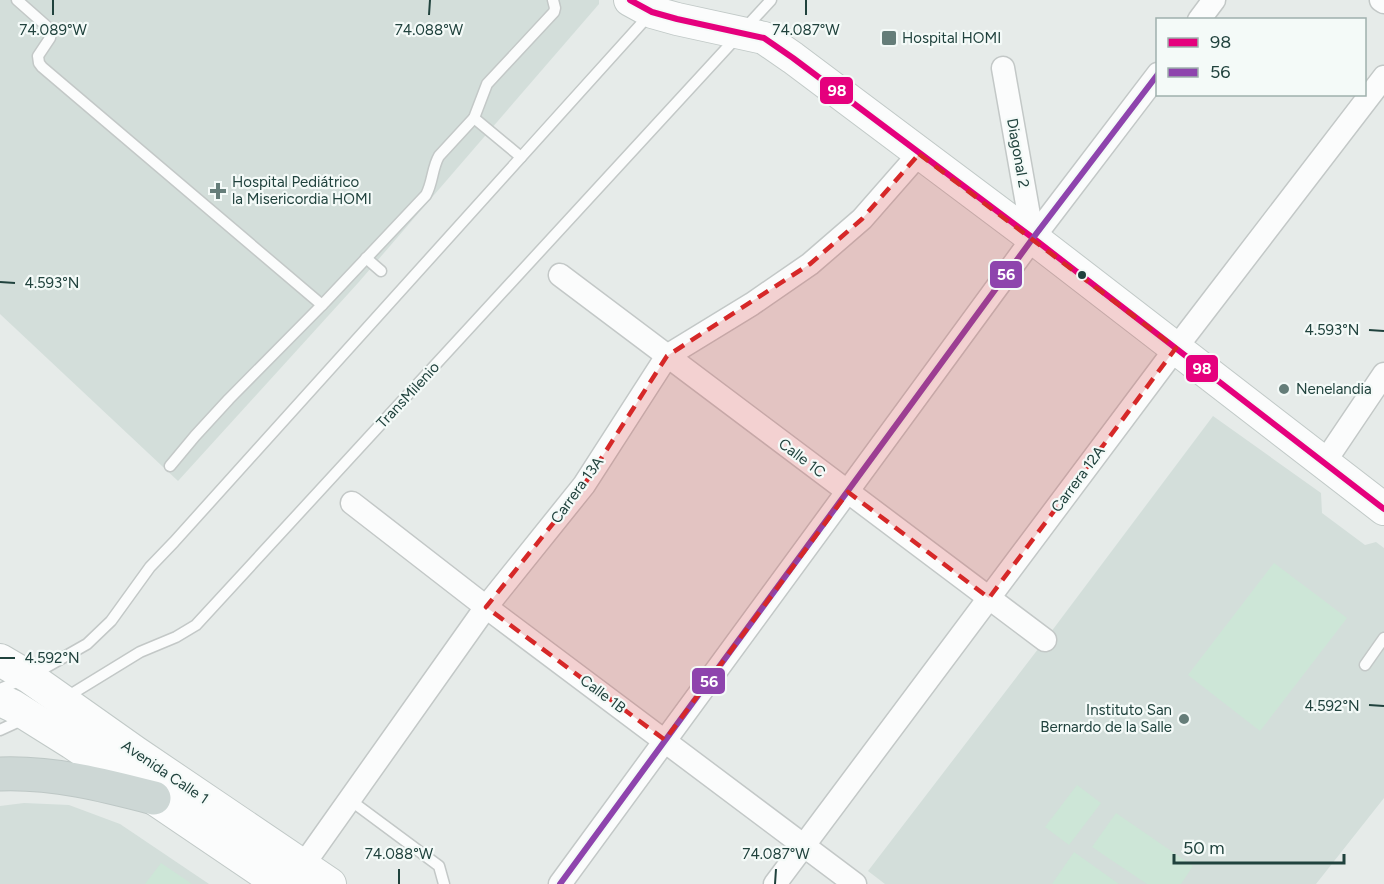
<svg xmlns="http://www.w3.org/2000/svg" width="1384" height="884" font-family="Figtree,sans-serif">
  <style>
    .built { fill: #d3deda }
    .green { fill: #cde6d7 }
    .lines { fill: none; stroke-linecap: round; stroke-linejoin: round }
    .lane-casing { stroke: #c3c8c7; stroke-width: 13 }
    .street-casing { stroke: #c3c8c7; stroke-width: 25 }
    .secondary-casing { stroke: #c1c9c7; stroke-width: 34 }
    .primary-casing { stroke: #bdc7c5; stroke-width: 35 }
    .lane { stroke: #fbfcfc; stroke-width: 10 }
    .street { stroke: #fbfcfc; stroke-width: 22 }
    .secondary { stroke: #fbfcfc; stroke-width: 32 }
    .primary { stroke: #cdd7d5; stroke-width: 33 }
    .bus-1-casing { stroke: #f4faf8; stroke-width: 10 }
    .bus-2-casing { stroke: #f4faf8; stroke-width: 10 }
    .bus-1 { stroke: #e5007d; stroke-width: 6 }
    .bus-2 { stroke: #8e44ad; stroke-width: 6 }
    .marked { fill: #d62828; fill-opacity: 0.2; stroke: #d62828; stroke-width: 4.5; stroke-dasharray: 12 8; stroke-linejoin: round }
    .ticks { fill: none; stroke: #20423d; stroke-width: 2 }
    .poi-dot { fill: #657d79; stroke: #f4faf8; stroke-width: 2 }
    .bus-dot { fill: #20423d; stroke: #f4faf8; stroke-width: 2 }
    .labels { text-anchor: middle; stroke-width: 4.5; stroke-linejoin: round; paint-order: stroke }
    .poi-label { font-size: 15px; fill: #20423d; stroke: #f4faf8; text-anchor: start }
    .street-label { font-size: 15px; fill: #20423d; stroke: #f4faf8 }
    .ticks-label { font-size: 15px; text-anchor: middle; fill: #20423d; stroke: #f4faf8; stroke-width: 4.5; stroke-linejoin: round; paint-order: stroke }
    .line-badge { stroke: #f4faf8; stroke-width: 2 }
    .badge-label { font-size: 16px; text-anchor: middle; font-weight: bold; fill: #fff }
  </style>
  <rect width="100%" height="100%" fill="#e6ebe9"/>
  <g class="built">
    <path d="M0,0H599V4L358,283L178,481L0,314Z"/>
    <path d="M1213,416L1321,493L1322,513L1365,545L1376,542L1384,548V798L1316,884H885L868,871L1045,640Z"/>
    <path d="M24,803L69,805L120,824L209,884H0V806Z"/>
  </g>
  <g class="green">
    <path d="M1274,563L1347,618L1260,731L1188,675Z"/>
    <path d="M1077,785L1101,803L1069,845L1045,827Z"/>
    <path d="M1116,813L1193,866L1181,884H1147L1092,847Z"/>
    <path d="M1074,852L1119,884H1052Z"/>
    <path d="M161,863L192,884H145Z"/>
  </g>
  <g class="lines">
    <defs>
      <g id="lane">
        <path d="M17,0L51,30L50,38L38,56L39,63L42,67L322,305"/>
        <path d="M474,118L521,157"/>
        <path d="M366,258L381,271"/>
        <path d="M170,466L195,436L229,399L324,303L426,195C433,182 432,168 439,156L474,118L487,84L554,12L555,8L553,0"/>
        <path d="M1365,665L1384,638"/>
        <path d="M0,689L29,677L87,644L111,621L150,567L174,542L651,13"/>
        <path d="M65,698L140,652L176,637L196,625L771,0"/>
        <path d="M0,730L24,719"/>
        <path d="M350,800L439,866L444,884"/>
      </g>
      <g id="street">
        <path d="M1381,0L1384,2"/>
        <path d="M1199,20L1214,0"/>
        <path d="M1003,68L1033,238"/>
        <path d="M560,275L1045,640"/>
        <path d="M1324,463L1384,374"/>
        <path d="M352,503L486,607L855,884"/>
        <path d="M294,878L486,607L584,485L667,356L752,304L810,264L862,219L919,154"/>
        <path d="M560,884L1033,238L1158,74"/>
        <path d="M775,884L1176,348L1384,77"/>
      </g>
      <g id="secondary">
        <path d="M630,0L652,12L677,19L764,38L793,58L1033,238L1384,509"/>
        <path d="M0,660L29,677L135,752L330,884"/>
        <path d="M0,700L13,706L72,743L280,884"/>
      </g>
      <path id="primary" d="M0,774C53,772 104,785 154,798"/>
    </defs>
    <use href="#lane" class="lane-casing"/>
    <use href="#street" class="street-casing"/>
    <use href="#secondary" class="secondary-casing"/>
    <use href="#primary" class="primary-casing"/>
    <use href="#lane" class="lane"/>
    <use href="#street" class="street"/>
    <use href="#secondary" class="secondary"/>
    <use href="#primary" class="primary"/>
    <defs>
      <path id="bus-1" d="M630,0L652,12L677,19L764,38L793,58L1033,238L1384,509"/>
      <path id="bus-2" d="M560,884L1033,238L1158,74"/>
    </defs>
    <use href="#bus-1" class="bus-1-casing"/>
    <use href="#bus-2" class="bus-2-casing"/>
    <use href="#bus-1" class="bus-1"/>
    <use href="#bus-2" class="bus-2"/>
  </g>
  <path class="marked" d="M919,154L1176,348L989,598L848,492L665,740L486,607L584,485L667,356L810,264L862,219Z"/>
  <path class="ticks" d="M53,15V0M429,15L430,0M806,15V0M0,282L15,283M1369,330L1384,331M0,658H15M1369,705L1384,706M399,884V869M775,884L776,869"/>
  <g class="poi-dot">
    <rect x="881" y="30" width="16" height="16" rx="3"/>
    <path d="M215 182h6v6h6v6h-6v6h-6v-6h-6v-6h6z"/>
    <circle cx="1284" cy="389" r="6"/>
    <circle cx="1184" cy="719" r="6"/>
  </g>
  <circle class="bus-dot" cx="1082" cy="275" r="5"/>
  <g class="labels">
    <g class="poi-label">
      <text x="902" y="43">Hospital HOMI</text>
      <text x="232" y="187">Hospital Pediátrico<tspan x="232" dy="17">la Misericordia HOMI</tspan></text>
      <text x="1296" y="394">Nenelandia</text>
      <text x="1172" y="715" text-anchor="end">Instituto San<tspan x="1172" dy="17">Bernardo de la Salle</tspan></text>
    </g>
    <g class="street-label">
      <text transform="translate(1018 153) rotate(80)" y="5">Diagonal 2</text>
      <text transform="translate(408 395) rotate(-47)" y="5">TransMilenio</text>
      <text transform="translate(802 458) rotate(37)" y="5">Calle 1C</text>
      <text transform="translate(1078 479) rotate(-53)" y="5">Carrera 12A</text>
      <text transform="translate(577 490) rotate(-54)" y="5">Carrera 13A</text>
      <text transform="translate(603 694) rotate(37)" y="5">Calle 1B</text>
      <text transform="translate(165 772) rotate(34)" y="5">Avenida Calle 1</text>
    </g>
  </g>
  <g class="ticks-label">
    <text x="53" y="35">74.089°W</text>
    <text x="429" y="35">74.088°W</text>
    <text x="806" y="35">74.087°W</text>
    <text x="52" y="288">4.593°N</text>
    <text x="1332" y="335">4.593°N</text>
    <text x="52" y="663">4.592°N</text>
    <text x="1332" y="711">4.592°N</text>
    <text x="399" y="859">74.088°W</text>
    <text x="776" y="859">74.087°W</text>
  </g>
  <g class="line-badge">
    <rect x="819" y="76" width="35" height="29" rx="6" fill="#e5007d"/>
    <rect x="989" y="260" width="34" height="29" rx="6" fill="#8e44ad"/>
    <rect x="1185" y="354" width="34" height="29" rx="6" fill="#e5007d"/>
    <rect x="691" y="667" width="35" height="28" rx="6" fill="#8e44ad"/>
  </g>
  <g class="badge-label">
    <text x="837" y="96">98</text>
    <text x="1006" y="280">56</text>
    <text x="1202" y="374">98</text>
    <text x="709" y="687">56</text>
  </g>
  <rect x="1156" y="18" width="210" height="78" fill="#f4faf8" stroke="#9fb0ad" stroke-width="1.5"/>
  <rect x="1168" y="38" width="30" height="9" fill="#e5007d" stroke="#9fb0ad" stroke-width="1.5"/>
  <text x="1210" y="48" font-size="18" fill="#20423d">98</text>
  <rect x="1168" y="68" width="30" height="9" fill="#8e44ad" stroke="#9fb0ad" stroke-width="1.5"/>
  <text x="1210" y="78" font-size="18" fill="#20423d">56</text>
  <path d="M1174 854v9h170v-9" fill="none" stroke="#20423d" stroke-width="3"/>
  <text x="1183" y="854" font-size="18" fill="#20423d" stroke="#f4faf8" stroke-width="4.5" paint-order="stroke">50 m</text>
</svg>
